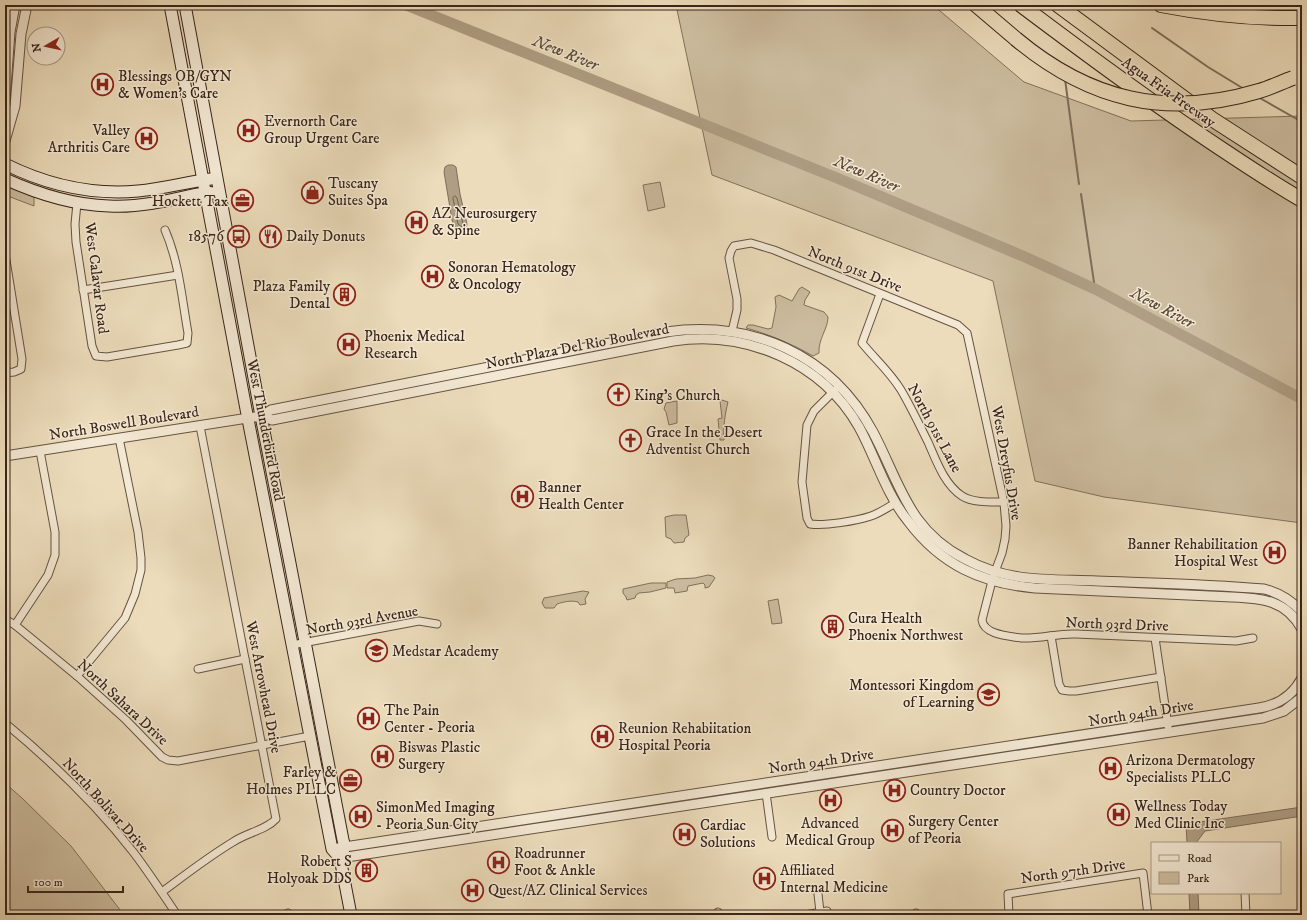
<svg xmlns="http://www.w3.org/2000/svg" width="1307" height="920" font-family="'IM FELL DW Pica',serif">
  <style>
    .green { fill: #cdbda0; stroke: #82715d }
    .water { fill: #af9e84; stroke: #7f6e5a }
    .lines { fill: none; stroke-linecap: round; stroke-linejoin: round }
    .shore { stroke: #74624f; stroke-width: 1 }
    .stream { stroke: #7f6e5a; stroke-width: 2 }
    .river { stroke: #af9e84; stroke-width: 11 }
    .minor-casing { stroke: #655342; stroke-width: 9 }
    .tertiary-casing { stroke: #655342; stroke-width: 11 }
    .secondary-casing { stroke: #38251a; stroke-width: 13 }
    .motorway-casing { stroke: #38251a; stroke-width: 16 }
    .minor { stroke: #f3e8d3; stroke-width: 7 }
    .tertiary { stroke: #f3e8d3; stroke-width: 9 }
    .secondary { stroke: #f3e8d3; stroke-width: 11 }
    .motorway { stroke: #ecdcbb; stroke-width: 14 }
    .motorway-bridge-casing { stroke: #38251a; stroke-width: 16; stroke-linecap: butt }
    .motorway-bridge { stroke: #ecdcbb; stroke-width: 14 }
    .labels { text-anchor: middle; stroke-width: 3; stroke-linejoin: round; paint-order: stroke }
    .poi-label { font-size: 15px; fill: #38251a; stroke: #f3e8d3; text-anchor: start }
    .street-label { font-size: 15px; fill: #38251a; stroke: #f3e8d3 }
    .water-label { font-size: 16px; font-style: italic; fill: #5c493a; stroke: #f3e8d3 }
  </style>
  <rect width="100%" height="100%" fill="#ecdcbb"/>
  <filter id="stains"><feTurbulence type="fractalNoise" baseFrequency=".005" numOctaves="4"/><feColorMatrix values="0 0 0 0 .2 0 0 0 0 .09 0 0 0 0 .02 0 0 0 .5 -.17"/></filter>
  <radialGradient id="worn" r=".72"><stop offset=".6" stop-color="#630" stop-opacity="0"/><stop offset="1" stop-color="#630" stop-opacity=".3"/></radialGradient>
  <g class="green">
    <path d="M676,5H933L1024,82L1131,121L1302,116V523L1104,497L1035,481L993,281L712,175Z"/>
    <path d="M660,182L665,207L648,211L643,185Z"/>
    <path d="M5,185L34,197V206L5,195Z"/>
    <path d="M802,287L810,292L805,300L804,305L824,312L828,317C828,329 818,339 819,353L813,356C792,344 771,335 746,328L748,325H753L768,329L772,328L776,307L775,297L779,295L792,301L799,289Z"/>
    <path d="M722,400L728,402C725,414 723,427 724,440H720L718,419L722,418L720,401Z"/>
    <path d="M677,401V423L669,425L666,412L664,409L666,403Z"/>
    <path d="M674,515H686L689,535L685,538L684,542L674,543L671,539L666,537L665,517Z"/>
    <path d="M708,575L713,576L715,578L709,587L705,588V585L703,583L688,586L687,591L675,593L674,588H667V582L676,579L695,578Z"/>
    <path d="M651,583H666V588L650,592L639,593L636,595L635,598L627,600L626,597L623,593V589Z"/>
    <path d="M583,591L589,592L585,599L586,604L580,605L578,602C571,600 563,602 557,604L554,608H545L542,603L544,598Z"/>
    <path d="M778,599L782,623L772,624L768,601Z"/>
    <path d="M5,783L23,799L71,846L124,915H5Z"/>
  </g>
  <g class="water">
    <path d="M448,165H453L456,167L460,194L467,224L465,233C458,232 454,227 452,220L444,172L445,167Z"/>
    <path d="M1302,807V816L1205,831L1196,843H1187L1186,824Z"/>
    <path d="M1189,893H1198L1199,915H1190Z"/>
  </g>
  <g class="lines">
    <path class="shore" d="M455,196L457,198L463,224L462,227L458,224L453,198Z"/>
    <g class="stream">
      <path d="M1152,28L1208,67L1244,89"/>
      <path d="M1065,79L1079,184"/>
      <path d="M1258,97L1302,122"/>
      <path d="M1081,194L1095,289"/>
    </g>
    <path class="river" d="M406,5L837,178L1025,257L1095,289L1302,399"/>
    <defs>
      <g id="minor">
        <path d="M77,203L75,224L76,242L92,346L96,356L107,357L178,345L187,343L188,333C182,299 179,262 165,230"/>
        <path d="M5,254L22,359L21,369L14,372L5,373"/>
        <path d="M83,290L178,275"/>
        <path d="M880,294L862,343C875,359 890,372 901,390C911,407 919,424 928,442C936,460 944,484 962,496C973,503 991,502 1004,502"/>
        <path d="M732,331L737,310V299L729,258L731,251L734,246L751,243L774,250L958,325L967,333L1004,503L1006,526L1005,539L1002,553L993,577L982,620C984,635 1009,636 1021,638C1040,639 1058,633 1076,634C1129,636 1182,639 1236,641L1253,638"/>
        <path d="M835,390L814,411L807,425L802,482L807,518L810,524C825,526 856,521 871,516C880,513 888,507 896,503"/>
        <path d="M5,619L15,625L77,676L126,720L162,757L168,760L178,761L310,736"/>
        <path d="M15,625L48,575L55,555V532L40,451"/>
        <path d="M1051,636L1059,684L1062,690L1069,691H1076L1161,677"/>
        <path d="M1155,638L1168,726"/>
        <path d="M292,645L419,621L437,624"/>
        <path d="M198,669L245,659"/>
        <path d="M77,676L125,618L135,594L141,570V558L138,532L119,438"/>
        <path d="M5,723C52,762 96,804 134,853C149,873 163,894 177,915"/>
        <path d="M766,793L772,837"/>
        <path d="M162,892C185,875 208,857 233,842C246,833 266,830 276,819L200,426"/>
        <path d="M1245,893L1246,915"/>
        <path d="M818,894L820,912"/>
        <path d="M718,912L719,915"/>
        <path d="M916,913V915"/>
        <path d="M285,915L288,913"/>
        <path d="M805,915L827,911V915"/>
        <path d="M1009,915L1008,894L1143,873L1148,915"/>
      </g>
      <g id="tertiary">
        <path d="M5,101L10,32L15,5"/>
        <path d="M5,141L15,106L21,34L27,5"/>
        <path d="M261,416L272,420L673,341C746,330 822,362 859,427C876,458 886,494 908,521C941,565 981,583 1035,588L1232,597C1262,598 1286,600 1302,629"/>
        <path d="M5,456L261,416L271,410L666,332C752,320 831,354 873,432C900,483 908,530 965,559C1009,583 1049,579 1097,581C1152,583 1209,584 1264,589C1280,593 1291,600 1302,612"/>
        <path d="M338,848L1259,708C1278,705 1293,695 1302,678"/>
        <path d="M340,858L1263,718L1284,711L1302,697"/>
      </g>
      <g id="secondary">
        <path d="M170,5L246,409L332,849L340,858L351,915"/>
        <path d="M185,5L261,416L289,558L343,840L345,847L340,858"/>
        <path d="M5,164C47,185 92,195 138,191C163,189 187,182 211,179"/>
        <path d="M5,179C38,194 73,205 109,206C141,208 175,199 206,192L213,193"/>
      </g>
      <g id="motorway">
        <path d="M976,5L1016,39"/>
        <path d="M1021,5C1086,54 1152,103 1220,148C1247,166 1274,184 1302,200"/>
        <path d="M1058,5L1212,119L1302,177"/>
        <path d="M1161,5C1208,14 1254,19 1302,18"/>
      </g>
    </defs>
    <use href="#minor" class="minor-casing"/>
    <use href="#tertiary" class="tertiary-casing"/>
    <use href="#secondary" class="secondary-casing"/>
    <use href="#motorway" class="motorway-casing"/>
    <use href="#minor" class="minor"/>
    <use href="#tertiary" class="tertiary"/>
    <use href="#secondary" class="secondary"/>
    <use href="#motorway" class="motorway"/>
    <defs>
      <path id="motorway-bridge" d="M1016,39C1089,100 1166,119 1259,91C1270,88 1282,82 1293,78"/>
    </defs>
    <use href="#motorway-bridge" class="motorway-bridge-casing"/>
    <use href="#motorway-bridge" class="motorway-bridge"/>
  </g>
  <defs>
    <symbol id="hospital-ring" viewBox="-11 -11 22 22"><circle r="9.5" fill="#f3e8d3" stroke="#8f2418" stroke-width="1.5"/><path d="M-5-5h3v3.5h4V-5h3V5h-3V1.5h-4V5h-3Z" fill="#8f2418"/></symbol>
    <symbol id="shop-ring" viewBox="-11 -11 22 22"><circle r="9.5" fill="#f3e8d3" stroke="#8f2418" stroke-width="1.5"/><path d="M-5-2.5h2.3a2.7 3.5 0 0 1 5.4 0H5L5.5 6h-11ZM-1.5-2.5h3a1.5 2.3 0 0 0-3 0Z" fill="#8f2418"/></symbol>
    <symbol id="office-ring" viewBox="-11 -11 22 22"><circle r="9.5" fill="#f3e8d3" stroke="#8f2418" stroke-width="1.5"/><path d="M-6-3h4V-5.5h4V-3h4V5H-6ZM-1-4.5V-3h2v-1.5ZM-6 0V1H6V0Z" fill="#8f2418"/></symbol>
    <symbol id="bus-ring" viewBox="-11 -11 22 22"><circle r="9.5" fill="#f3e8d3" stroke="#8f2418" stroke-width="1.5"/><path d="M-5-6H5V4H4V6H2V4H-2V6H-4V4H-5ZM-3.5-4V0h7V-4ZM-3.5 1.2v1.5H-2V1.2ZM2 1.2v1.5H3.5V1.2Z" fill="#8f2418"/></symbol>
    <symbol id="restaurant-ring" viewBox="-11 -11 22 22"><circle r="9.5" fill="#f3e8d3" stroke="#8f2418" stroke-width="1.5"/><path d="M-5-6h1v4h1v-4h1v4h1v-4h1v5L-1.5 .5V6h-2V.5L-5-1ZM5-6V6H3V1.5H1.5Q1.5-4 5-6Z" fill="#8f2418"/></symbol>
    <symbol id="building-ring" viewBox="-11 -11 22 22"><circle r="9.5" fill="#f3e8d3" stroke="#8f2418" stroke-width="1.5"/><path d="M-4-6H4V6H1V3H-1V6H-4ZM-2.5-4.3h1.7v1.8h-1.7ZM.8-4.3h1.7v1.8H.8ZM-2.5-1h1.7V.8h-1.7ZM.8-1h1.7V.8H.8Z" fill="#8f2418"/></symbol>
    <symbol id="church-ring" viewBox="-11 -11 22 22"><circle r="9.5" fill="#f3e8d3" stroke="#8f2418" stroke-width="1.5"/><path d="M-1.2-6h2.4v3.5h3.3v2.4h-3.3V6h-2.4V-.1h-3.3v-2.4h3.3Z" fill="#8f2418"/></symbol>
    <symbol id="university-ring" viewBox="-11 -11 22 22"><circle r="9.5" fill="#f3e8d3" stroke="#8f2418" stroke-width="1.5"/><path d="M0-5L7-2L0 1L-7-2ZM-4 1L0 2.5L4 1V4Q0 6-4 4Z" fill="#8f2418"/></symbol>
    <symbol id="school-ring" viewBox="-11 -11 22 22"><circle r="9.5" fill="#f3e8d3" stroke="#8f2418" stroke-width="1.5"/><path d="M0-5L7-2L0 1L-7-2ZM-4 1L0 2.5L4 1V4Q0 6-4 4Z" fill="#8f2418"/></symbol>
  </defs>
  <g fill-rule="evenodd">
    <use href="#hospital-ring" x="90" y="72" width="25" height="25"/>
    <use href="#hospital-ring" x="236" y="118" width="25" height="25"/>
    <use href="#hospital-ring" x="134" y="126" width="25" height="25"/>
    <use href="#shop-ring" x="300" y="180" width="25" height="25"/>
    <use href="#office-ring" x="230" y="188" width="25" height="25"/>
    <use href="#hospital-ring" x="404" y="210" width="25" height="25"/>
    <use href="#bus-ring" x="226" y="224" width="25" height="25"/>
    <use href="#restaurant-ring" x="258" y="224" width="25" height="25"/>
    <use href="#hospital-ring" x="420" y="264" width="25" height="25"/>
    <use href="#building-ring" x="332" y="282" width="25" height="25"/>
    <use href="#hospital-ring" x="336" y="332" width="25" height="25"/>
    <use href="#church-ring" x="606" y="382" width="25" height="25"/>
    <use href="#church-ring" x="618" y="428" width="25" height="25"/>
    <use href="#hospital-ring" x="510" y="484" width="25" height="25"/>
    <use href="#hospital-ring" x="1262" y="540" width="25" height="25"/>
    <use href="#building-ring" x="820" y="614" width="25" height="25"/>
    <use href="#university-ring" x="364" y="638" width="25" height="25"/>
    <use href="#school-ring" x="976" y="682" width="25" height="25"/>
    <use href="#hospital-ring" x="356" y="706" width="25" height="25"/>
    <use href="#hospital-ring" x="590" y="724" width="25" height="25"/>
    <use href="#hospital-ring" x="370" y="744" width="25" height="25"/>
    <use href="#hospital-ring" x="1098" y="756" width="25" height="25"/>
    <use href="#office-ring" x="338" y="768" width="25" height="25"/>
    <use href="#hospital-ring" x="882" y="778" width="25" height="25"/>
    <use href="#hospital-ring" x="818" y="788" width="25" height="25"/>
    <use href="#hospital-ring" x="1106" y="802" width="25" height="25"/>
    <use href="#hospital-ring" x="348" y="804" width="25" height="25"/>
    <use href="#hospital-ring" x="880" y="818" width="25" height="25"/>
    <use href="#hospital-ring" x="672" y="822" width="25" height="25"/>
    <use href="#hospital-ring" x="486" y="850" width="25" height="25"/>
    <use href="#building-ring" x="354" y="858" width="25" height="25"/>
    <use href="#hospital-ring" x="752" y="866" width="25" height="25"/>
    <use href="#hospital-ring" x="460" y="878" width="25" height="25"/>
  </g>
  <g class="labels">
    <g class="poi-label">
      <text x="118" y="81">Blessings OB/GYN<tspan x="118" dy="17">&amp; Women's Care</tspan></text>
      <text x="264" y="126">Evernorth Care<tspan x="264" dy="17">Group Urgent Care</tspan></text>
      <text x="130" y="135" text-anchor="end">Valley<tspan x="130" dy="17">Arthritis Care</tspan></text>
      <text x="328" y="188">Tuscany<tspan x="328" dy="17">Suites Spa</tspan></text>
      <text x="228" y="206" text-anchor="end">Hockett Tax</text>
      <text x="432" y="218">AZ Neurosurgery<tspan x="432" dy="17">&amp; Spine</tspan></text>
      <text x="224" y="241" text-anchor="end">18576</text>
      <text x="286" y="241">Daily Donuts</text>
      <text x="448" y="272">Sonoran Hematology<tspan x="448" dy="17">&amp; Oncology</tspan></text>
      <text x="330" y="291" text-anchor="end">Plaza Family<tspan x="330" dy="17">Dental</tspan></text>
      <text x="364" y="341">Phoenix Medical<tspan x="364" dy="17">Research</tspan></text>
      <text x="634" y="400">King's Church</text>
      <text x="646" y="437">Grace In the Desert<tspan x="646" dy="17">Adventist Church</tspan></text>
      <text x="538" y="492">Banner<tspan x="538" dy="17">Health Center</tspan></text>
      <text x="1258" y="549" text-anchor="end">Banner Rehabilitation<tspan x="1258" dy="17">Hospital West</tspan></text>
      <text x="848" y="623">Cura Health<tspan x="848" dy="17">Phoenix Northwest</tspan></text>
      <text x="392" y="656">Medstar Academy</text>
      <text x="974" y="690" text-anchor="end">Montessori Kingdom<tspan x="974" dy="17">of Learning</tspan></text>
      <text x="384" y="715">The Pain<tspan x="384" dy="17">Center - Peoria</tspan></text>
      <text x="618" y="733">Reunion Rehabiitation<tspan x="618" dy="17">Hospital Peoria</tspan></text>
      <text x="398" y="752">Biswas Plastic<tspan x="398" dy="17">Surgery</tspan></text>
      <text x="1126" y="765">Arizona Dermatology<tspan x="1126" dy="17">Specialists PLLC</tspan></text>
      <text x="336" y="777" text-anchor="end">Farley &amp;<tspan x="336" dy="17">Holmes PLLC</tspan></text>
      <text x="910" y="795">Country Doctor</text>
      <text x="1134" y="811">Wellness Today<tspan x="1134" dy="17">Med Clinic Inc</tspan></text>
      <text x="376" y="812">SimonMed Imaging<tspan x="376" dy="17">- Peoria Sun City</tspan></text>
      <text x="908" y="826">Surgery Center<tspan x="908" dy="17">of Peoria</tspan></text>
      <text x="830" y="828" text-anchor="middle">Advanced<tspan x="830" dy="17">Medical Group</tspan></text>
      <text x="700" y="830">Cardiac<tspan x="700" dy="17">Solutions</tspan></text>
      <text x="514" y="858">Roadrunner<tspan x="514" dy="17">Foot &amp; Ankle</tspan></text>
      <text x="352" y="866" text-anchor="end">Robert S<tspan x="352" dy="17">Holyoak DDS</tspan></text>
      <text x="780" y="875">Affiliated<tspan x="780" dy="17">Internal Medicine</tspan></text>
      <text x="488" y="895">Quest/AZ Clinical Services</text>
    </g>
    <g class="street-label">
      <text transform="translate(1169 92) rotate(35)" y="5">Agua Fria Freeway</text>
      <text transform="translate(855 269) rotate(22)" y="5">North 91st Drive</text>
      <text transform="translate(97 278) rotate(83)" y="5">West Calavar Road</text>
      <text transform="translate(577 346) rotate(-11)" y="5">North Plaza Del Rio Boulevard</text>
      <text transform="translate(124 423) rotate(-9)" y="5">North Boswell Boulevard</text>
      <text transform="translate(935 428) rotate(62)" y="5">North 91st Lane</text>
      <text transform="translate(266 430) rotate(79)" y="5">West Thunderbird Road</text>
      <text transform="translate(1007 463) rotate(80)" y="5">West Dreyfus Drive</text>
      <text transform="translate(362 620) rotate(-10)" y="5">North 93rd Avenue</text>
      <text transform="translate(1117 624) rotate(2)" y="5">North 93rd Drive</text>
      <text transform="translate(264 687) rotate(79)" y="5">West Arrowhead Drive</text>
      <text transform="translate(123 702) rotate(43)" y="5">North Sahara Drive</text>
      <text transform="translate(1141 713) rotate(-9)" y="5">North 94th Drive</text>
      <text transform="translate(821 761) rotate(-8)" y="5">North 94th Drive</text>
      <text transform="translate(106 805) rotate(48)" y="5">North Bolivar Drive</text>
      <text transform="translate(1073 871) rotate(-8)" y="5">North 97th Drive</text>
    </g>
    <g class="water-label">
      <text transform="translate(566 52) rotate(22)" y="6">New River</text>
      <text transform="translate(867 173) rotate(23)" y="6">New River</text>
      <text transform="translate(1163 307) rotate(28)" y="6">New River</text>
    </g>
  </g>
  <rect width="1307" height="920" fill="none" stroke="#ecdcbb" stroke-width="20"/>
  <rect x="6" y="6" width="1295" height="908" fill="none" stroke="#38251a" stroke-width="2"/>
  <rect x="10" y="10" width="1287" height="900" fill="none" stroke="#38251a"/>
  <rect x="1151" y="842" width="130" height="52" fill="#f3e8d3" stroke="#a89a89"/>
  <rect x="1159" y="855" width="20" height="6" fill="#f3e8d3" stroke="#a89a89"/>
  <text x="1187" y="862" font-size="12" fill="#38251a">Road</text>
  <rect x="1159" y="872" width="20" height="12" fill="#cdbda0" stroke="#a89a89"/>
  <text x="1187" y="882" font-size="12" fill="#38251a">Park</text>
  <g transform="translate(46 46) rotate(261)"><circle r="19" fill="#f3e8d3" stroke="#a89a89"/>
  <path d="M0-3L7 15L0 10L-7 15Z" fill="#8f2418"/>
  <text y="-6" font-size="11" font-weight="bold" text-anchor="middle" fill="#38251a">N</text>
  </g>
  <path d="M28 886v6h95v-6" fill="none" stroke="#38251a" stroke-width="2"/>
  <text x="34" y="886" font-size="12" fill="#38251a" stroke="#f3e8d3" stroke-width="3" paint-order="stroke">100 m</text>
  <rect width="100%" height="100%" filter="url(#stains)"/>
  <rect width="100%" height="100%" fill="url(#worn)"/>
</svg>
